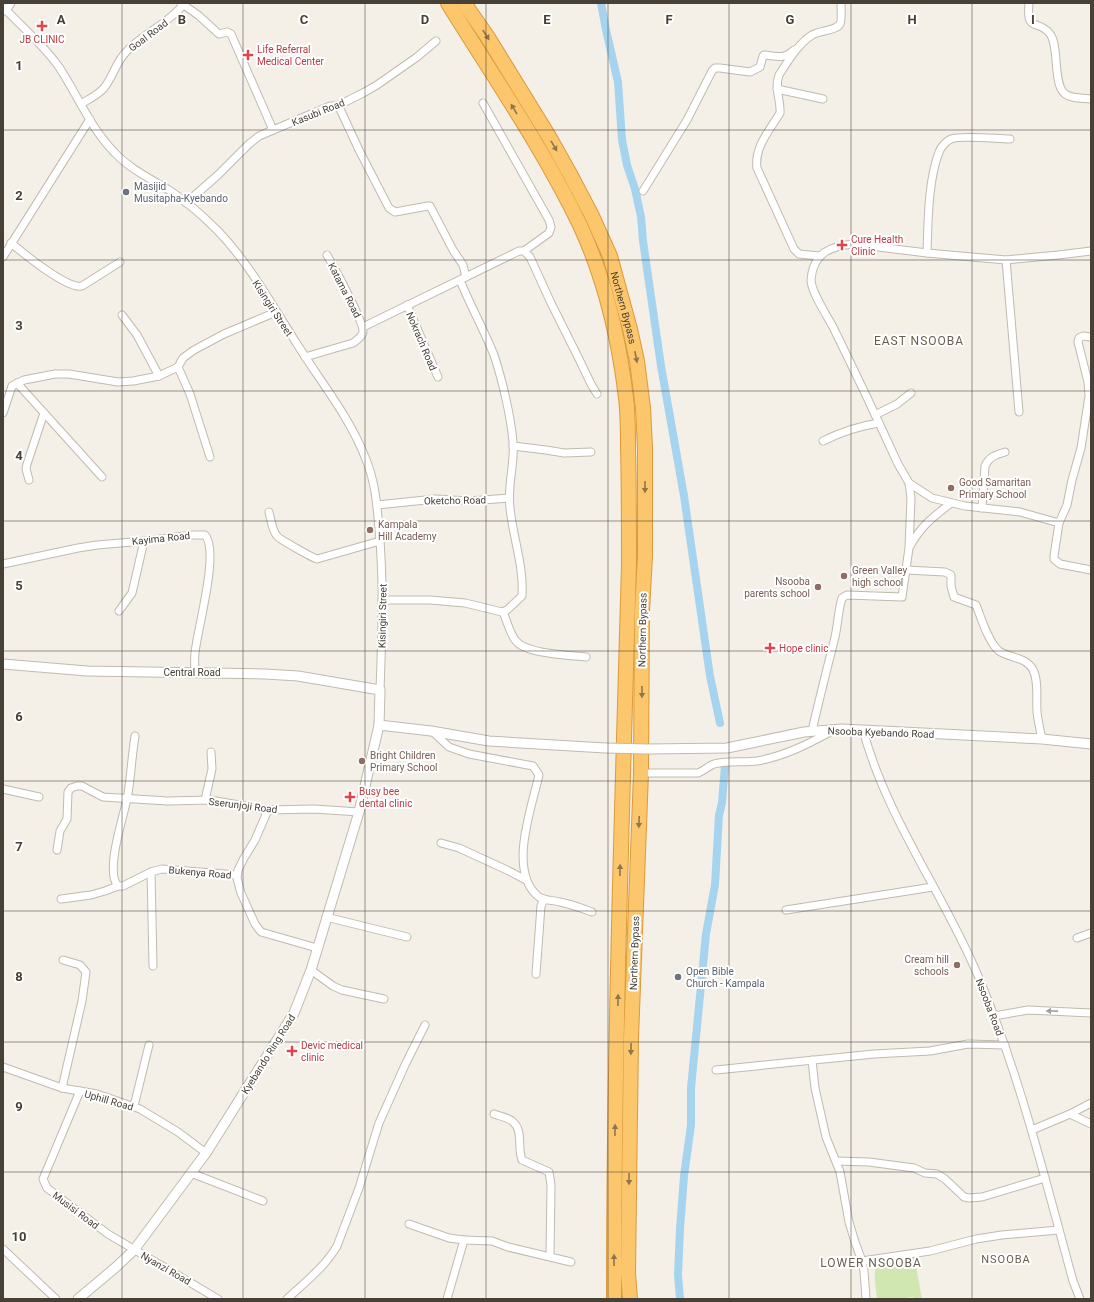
<svg xmlns="http://www.w3.org/2000/svg" width="1094" height="1302" font-family="Roboto,sans-serif">
  <style>
    .green { fill: #d1e7b2 }
    .lines { fill: none; stroke-linecap: round; stroke-linejoin: round }
    .canal { stroke: #a6d4ef; stroke-width: 8 }
    .minor-casing { stroke: #c2baae; stroke-width: 9 }
    .tertiary-casing { stroke: #c2baae; stroke-width: 11 }
    .motorway-casing { stroke: #db9a3b; stroke-width: 16 }
    .minor { stroke: #fff; stroke-width: 7 }
    .tertiary { stroke: #fff; stroke-width: 9 }
    .motorway { stroke: #fbc66c; stroke-width: 14 }
    .tertiary-bridge-casing { stroke: #c2baae; stroke-width: 11; stroke-linecap: butt }
    .tertiary-bridge { stroke: #fff; stroke-width: 9 }
    .oneway { fill: #8f764c }
    .oneway2 { fill: #a3a09b }
    .grid { fill: none; stroke: #474037; stroke-width: 1; stroke-opacity: 0.55 }
    .health-dot { fill: #e0444e; stroke: #fff; stroke-width: 1.5 }
    .worship-dot { fill: #6b7280; stroke: #fff; stroke-width: 1.5 }
    .education-dot { fill: #8d6e63; stroke: #fff; stroke-width: 1.5 }
    .labels { text-anchor: middle; stroke-width: 4; stroke-linejoin: round; paint-order: stroke }
    .street-label { font-size: 10px; fill: #474037; stroke: #fff }
    .health-label { font-size: 10px; fill: #be3a42; stroke: #fff; text-anchor: start }
    .worship-label { font-size: 10px; fill: #5b616d; stroke: #fff; text-anchor: start }
    .education-label { font-size: 10px; fill: #785e54; stroke: #fff; text-anchor: start }
    .neighbourhood-label { font-size: 11px; letter-spacing: 1px; fill: #6a5e4e; stroke: #fff }
    .quarter-label { font-size: 12px; letter-spacing: 1px; fill: #6a5e4e; stroke: #fff }
    .grid-label { font-size: 13px; text-anchor: middle; font-weight: bold; fill: #474037; stroke: #fff; stroke-width: 4; stroke-linejoin: round; paint-order: stroke }
  </style>
  <rect width="100%" height="100%" fill="#f4f0e8"/>
  <path class="green" d="M914,1255L922,1299H913V1297L899,1299H877C876,1286 872,1273 878,1261Z"/>
  <g class="lines">
    <g class="canal">
      <path d="M601,3L606,30L618,82L622,140L627,165L635,189L641,217L643,241L661,366L684,496L710,676L720,723"/>
      <path d="M680,1299L678,1275L680,1229L684,1176L691,1125V1088L706,934L715,885L719,815L722,803L725,765"/>
    </g>
    <defs>
      <g id="minor">
        <path d="M181,3L198,15L219,34L227,32L231,34L273,130"/>
        <path d="M1029,3C1026,34 1038,18 1050,34C1059,44 1053,83 1064,93C1070,99 1084,98 1091,99"/>
        <path d="M3,7C22,27 43,44 59,67C78,96 91,129 115,153C130,169 151,179 169,190C186,201 202,215 217,230C249,263 272,305 297,344C320,381 349,416 365,457C375,480 377,504 379,529C384,582 382,636 380,690"/>
        <path d="M6,11L11,3"/>
        <path d="M777,89L823,99"/>
        <path d="M483,103L549,220L551,227L549,233L524,251"/>
        <path d="M81,104C89,99 98,95 104,88C113,77 116,62 126,52C143,33 167,25 183,5"/>
        <path d="M337,106L340,109L359,150L389,208L395,212L428,206H430L453,250L463,265L466,277"/>
        <path d="M643,191L687,120L712,71L715,68H720L750,72L760,67L763,56L764,55C777,56 783,60 794,50"/>
        <path d="M186,203L218,175L249,144L259,136L330,106H337L363,93L377,85L417,57L436,41"/>
        <path d="M11,243C23,253 68,290 82,286L120,262"/>
        <path d="M927,253C928,222 928,181 939,152C941,147 946,141 951,139C961,135 998,139 1010,139"/>
        <path d="M819,256L799,254L794,249L757,168C754,147 770,130 780,113C781,100 774,89 779,75C788,61 798,44 812,35C820,30 836,31 840,24C842,21 841,8 841,3"/>
        <path d="M3,257L90,119"/>
        <path d="M1006,260L1019,412"/>
        <path d="M407,305L438,377"/>
        <path d="M122,315L137,335L159,376"/>
        <path d="M363,327L519,251H524L530,257L551,303L578,357L591,384L597,394"/>
        <path d="M1091,337L1083,336L1079,338L1078,342L1088,382L1089,396L1081,448L1072,480L1067,505L1059,523L1054,556V559L1060,564L1091,570"/>
        <path d="M305,357L353,343C357,340 362,337 363,332C364,322 334,267 327,255"/>
        <path d="M178,367L190,394L210,457"/>
        <path d="M17,383L102,477"/>
        <path d="M3,413L12,386L24,380L55,374H69L118,382L133,381L159,376L178,367L183,358L194,350L224,334L276,312"/>
        <path d="M875,415L897,404L911,393"/>
        <path d="M823,441C841,432 859,426 879,423"/>
        <path d="M513,446L546,450L564,453L591,452"/>
        <path d="M29,480L26,469L27,464L44,413"/>
        <path d="M377,505L435,499L470,501L509,498"/>
        <path d="M982,508L985,466C989,457 995,455 1005,452"/>
        <path d="M269,512C271,520 272,530 277,536C279,539 313,558 317,559L380,541"/>
        <path d="M1059,523L1020,512L965,506L932,498L909,483L898,464C877,418 856,374 834,329C828,317 811,292 811,280C813,253 830,246 854,244L927,253L1006,260L1058,255L1091,251"/>
        <path d="M910,546C921,526 933,517 951,503"/>
        <path d="M3,564L78,548L97,545L144,541L193,535H205C220,551 197,630 195,653C194,660 195,666 195,672"/>
        <path d="M906,570L945,572L951,575V586L954,597L976,605C981,617 988,642 999,651C1009,658 1027,657 1033,670C1039,681 1036,700 1037,712C1038,721 1040,730 1042,739"/>
        <path d="M382,600H430L465,603L502,612L507,610L522,596C524,566 513,538 510,508C507,486 515,464 513,442C511,417 502,379 494,355C484,330 470,305 460,280"/>
        <path d="M119,611L132,593L144,541"/>
        <path d="M503,612C507,621 510,634 516,641C526,654 569,655 586,657"/>
        <path d="M863,730C887,819 944,894 979,978C1020,1076 1045,1179 1073,1281L1080,1299"/>
        <path d="M432,731L449,747L469,754L533,766L539,775C532,807 507,872 539,897C545,901 553,900 560,902C571,904 581,908 592,912"/>
        <path d="M812,731C819,700 827,669 835,637C838,624 838,611 842,598L847,595L902,597L909,548L911,498L909,483"/>
        <path d="M641,773H698C704,771 708,766 714,764C729,760 743,763 757,761C785,756 808,744 832,731"/>
        <path d="M3,789L39,797"/>
        <path d="M205,800L212,769L211,752"/>
        <path d="M268,810L255,840L244,858L238,870L237,878L241,893L255,924L261,932L317,948"/>
        <path d="M441,843L459,848L509,871L526,880"/>
        <path d="M57,850L60,831L67,819L68,792L71,788L77,786H82L103,797L168,801L210,800L268,810L314,809L359,812"/>
        <path d="M151,872L153,966"/>
        <path d="M118,886C104,871 125,813 128,794C131,774 132,755 135,736"/>
        <path d="M61,899L91,895L105,891L118,886H123L151,872L162,869L237,875"/>
        <path d="M786,910L933,887"/>
        <path d="M326,917L407,937"/>
        <path d="M1077,938L1091,933"/>
        <path d="M311,970L333,986L342,990L384,999"/>
        <path d="M536,974L541,906L544,899"/>
        <path d="M994,1016L1028,1010L1091,1013"/>
        <path d="M812,1060L815,1088L826,1137L840,1172L849,1222L855,1242L862,1261"/>
        <path d="M3,1067L62,1088L97,1094L140,1109L178,1132L206,1153"/>
        <path d="M716,1070L874,1054L930,1051L968,1044L1005,1045"/>
        <path d="M62,1088L82,1001L86,972L80,965L63,960"/>
        <path d="M80,1091L43,1179L47,1188L108,1234L218,1299"/>
        <path d="M134,1106L149,1045"/>
        <path d="M494,1114C499,1116 507,1117 512,1121C524,1130 517,1148 522,1160L549,1172L551,1185L550,1256"/>
        <path d="M1070,1114L1091,1103"/>
        <path d="M1032,1130L1070,1114L1091,1124"/>
        <path d="M836,1161L869,1162L914,1168L925,1173L937,1174L945,1179L964,1197L969,1198L982,1197L1045,1178"/>
        <path d="M191,1173L263,1201"/>
        <path d="M409,1224L449,1238L464,1240"/>
        <path d="M3,1249L56,1299"/>
        <path d="M287,1299C304,1283 325,1267 337,1246L359,1188L379,1123L405,1065L425,1025"/>
        <path d="M447,1299L464,1240L492,1241L508,1247L571,1262"/>
        <path d="M866,1299L864,1271L862,1261L930,1251L976,1239L1002,1235L1059,1230"/>
      </g>
      <g id="tertiary">
        <path d="M3,664L87,671L265,674L298,676L380,690L379,725L359,812L311,970L294,1013L206,1153L134,1250L116,1267L78,1299"/>
        <path d="M379,725L431,731L489,741L605,748"/>
        <path d="M648,749L727,748L804,732L842,729L1042,739L1091,744"/>
      </g>
      <g id="motorway">
        <path d="M448,3C493,76 543,148 580,225C605,279 619,339 626,398C628,414 628,431 628,447C629,486 629,526 629,565C622,810 614,1054 614,1299"/>
        <path id="s1" d="M464,3L487,36L548,135L571,176L592,216L610,256L630,329L637,361L643,408L645,448V556L642,611L641,773L631,1038L628,1273L630,1299"/>
      </g>
    </defs>
    <use href="#minor" class="minor-casing"/>
    <use href="#tertiary" class="tertiary-casing"/>
    <use href="#motorway" class="motorway-casing"/>
    <use href="#minor" class="minor"/>
    <use href="#tertiary" class="tertiary"/>
    <use href="#motorway" class="motorway"/>
    <defs>
      <path id="tertiary-bridge" d="M605,748L648,749"/>
    </defs>
    <use href="#tertiary-bridge" class="tertiary-bridge-casing"/>
    <use href="#tertiary-bridge" class="tertiary-bridge"/>
  </g>
  <defs><path id="oneway-solid" d="M-6-.8H1V-3.2L6.5 0L1 3.2V.8H-6Z"/></defs>
  <g class="oneway">
    <use href="#oneway-solid" transform="translate(486 35) rotate(57)"/>
    <use href="#oneway-solid" transform="translate(514 109) rotate(-121)"/>
    <use href="#oneway-solid" transform="translate(554 146) rotate(60)"/>
    <use href="#oneway-solid" transform="translate(636 357) rotate(79)"/>
    <use href="#oneway-solid" transform="translate(645 487) rotate(90)"/>
    <use href="#oneway-solid" transform="translate(642 692) rotate(90)"/>
    <use href="#oneway-solid" transform="translate(639 822) rotate(92)"/>
    <use href="#oneway-solid" transform="translate(620 870) rotate(-89)"/>
    <use href="#oneway-solid" transform="translate(618 1000) rotate(-89)"/>
    <use href="#oneway-solid" transform="translate(631 1049) rotate(91)"/>
    <use href="#oneway-solid" transform="translate(615 1130) rotate(-89)"/>
    <use href="#oneway-solid" transform="translate(629 1179) rotate(90)"/>
    <use href="#oneway-solid" transform="translate(614 1260) rotate(-90)"/>
  </g>
  <use class="oneway2" href="#oneway-solid" transform="translate(1052 1011) rotate(-179)"/>
  <path class="grid" d="M122,3V1299M243,3V1299M365,3V1299M486,3V1299M608,3V1299M729,3V1299M851,3V1299M972,3V1299M3,130H1091M3,260H1091M3,391H1091M3,521H1091M3,651H1091M3,781H1091M3,911H1091M3,1042H1091M3,1172H1091"/>
  <g class="health-dot">
    <path d="M40 20h4v4h4v4h-4v4h-4v-4h-4v-4h4z"/>
    <path d="M246 49h4v4h4v4h-4v4h-4v-4h-4v-4h4z"/>
    <path d="M840 239h4v4h4v4h-4v4h-4v-4h-4v-4h4z"/>
    <path d="M768 642h4v4h4v4h-4v4h-4v-4h-4v-4h4z"/>
    <path d="M348 791h4v4h4v4h-4v4h-4v-4h-4v-4h4z"/>
    <path d="M290 1045h4v4h4v4h-4v4h-4v-4h-4v-4h4z"/>
  </g>
  <g class="worship-dot">
    <circle cx="126" cy="192" r="4"/>
    <circle cx="678" cy="977" r="4"/>
  </g>
  <g class="education-dot">
    <circle cx="951" cy="488" r="4"/>
    <circle cx="370" cy="530" r="4"/>
    <circle cx="844" cy="576" r="4"/>
    <circle cx="818" cy="587" r="4"/>
    <circle cx="362" cy="761" r="4"/>
    <circle cx="957" cy="965" r="4"/>
  </g>
  <g class="labels">
    <g class="street-label">
      <text transform="translate(148 35) rotate(-37)" y="4">Goal Road</text>
      <text transform="translate(318 112) rotate(-22)" y="4">Kasubi Road</text>
      <text transform="translate(345 290) rotate(63)" y="4">Katama Road</text>
      <text transform="translate(273 308) rotate(57)" y="4">Kisingiri Street</text>
      <text dy="4" stroke="none"><textPath href="#s1" startOffset="346">Northern Bypass</textPath></text>
      <text transform="translate(422 341) rotate(67)" y="4">Nokrach Road</text>
      <text transform="translate(455 500) rotate(-1)" y="4">Oketcho Road</text>
      <text transform="translate(161 538) rotate(-6)" y="4">Kayima Road</text>
      <text transform="translate(382 616) rotate(-89)" y="4">Kisingiri Street</text>
      <text transform="translate(642 630) rotate(-89)" y="4">Northern Bypass</text>
      <text x="192" y="676">Central Road</text>
      <text transform="translate(881 732) rotate(2)" y="4">Nsooba Kyebando Road</text>
      <text transform="translate(243 805) rotate(7)" y="4">Sserunjoji Road</text>
      <text transform="translate(200 872) rotate(5)" y="4">Bukenya Road</text>
      <text transform="translate(634 953) rotate(-88)" y="4">Northern Bypass</text>
      <text transform="translate(990 1007) rotate(69)" y="4">Nsooba Road</text>
      <text transform="translate(268 1054) rotate(-58)" y="4">Kyebando Ring Road</text>
      <text transform="translate(109 1100) rotate(16)" y="4">Uphill Road</text>
      <text transform="translate(76 1210) rotate(37)" y="4">Musisi Road</text>
      <text transform="translate(166 1268) rotate(30)" y="4">Nyanzi Road</text>
    </g>
    <g class="health-label">
      <text x="42" y="43" text-anchor="middle">JB CLINIC</text>
      <text x="257" y="53">Life Referral<tspan x="257" dy="12">Medical Center</tspan></text>
      <text x="851" y="243">Cure Health<tspan x="851" dy="12">Clinic</tspan></text>
      <text x="779" y="652">Hope clinic</text>
      <text x="359" y="795">Busy bee<tspan x="359" dy="12">dental clinic</tspan></text>
      <text x="301" y="1049">Devic medical<tspan x="301" dy="12">clinic</tspan></text>
    </g>
    <g class="worship-label">
      <text x="134" y="190">Masijid<tspan x="134" dy="12">Musitapha-Kyebando</tspan></text>
      <text x="686" y="975">Open Bible<tspan x="686" dy="12">Church - Kampala</tspan></text>
    </g>
    <g class="education-label">
      <text x="959" y="486">Good Samaritan<tspan x="959" dy="12">Primary School</tspan></text>
      <text x="378" y="528">Kampala<tspan x="378" dy="12">Hill Academy</tspan></text>
      <text x="852" y="574">Green Valley<tspan x="852" dy="12">high school</tspan></text>
      <text x="810" y="585" text-anchor="end">Nsooba<tspan x="810" dy="12">parents school</tspan></text>
      <text x="370" y="759">Bright Children<tspan x="370" dy="12">Primary School</tspan></text>
      <text x="949" y="963" text-anchor="end">Cream hill<tspan x="949" dy="12">schools</tspan></text>
    </g>
    <g class="neighbourhood-label">
      <text x="1006" y="1263">NSOOBA</text>
    </g>
    <g class="quarter-label">
      <text x="919" y="345">EAST NSOOBA</text>
      <text x="871" y="1267">LOWER NSOOBA</text>
    </g>
  </g>
  <g class="grid-label">
    <text x="61" y="24">A</text>
    <text x="182" y="24">B</text>
    <text x="304" y="24">C</text>
    <text x="425" y="24">D</text>
    <text x="547" y="24">E</text>
    <text x="669" y="24">F</text>
    <text x="790" y="24">G</text>
    <text x="912" y="24">H</text>
    <text x="1033" y="24">I</text>
    <text x="19" y="70">1</text>
    <text x="19" y="200">2</text>
    <text x="19" y="330">3</text>
    <text x="19" y="460">4</text>
    <text x="19" y="590">5</text>
    <text x="19" y="721">6</text>
    <text x="19" y="851">7</text>
    <text x="19" y="981">8</text>
    <text x="19" y="1111">9</text>
    <text x="19" y="1241">10</text>
  </g>
  <rect width="1094" height="1302" fill="none" stroke="#474037" stroke-width="8"/>
</svg>
